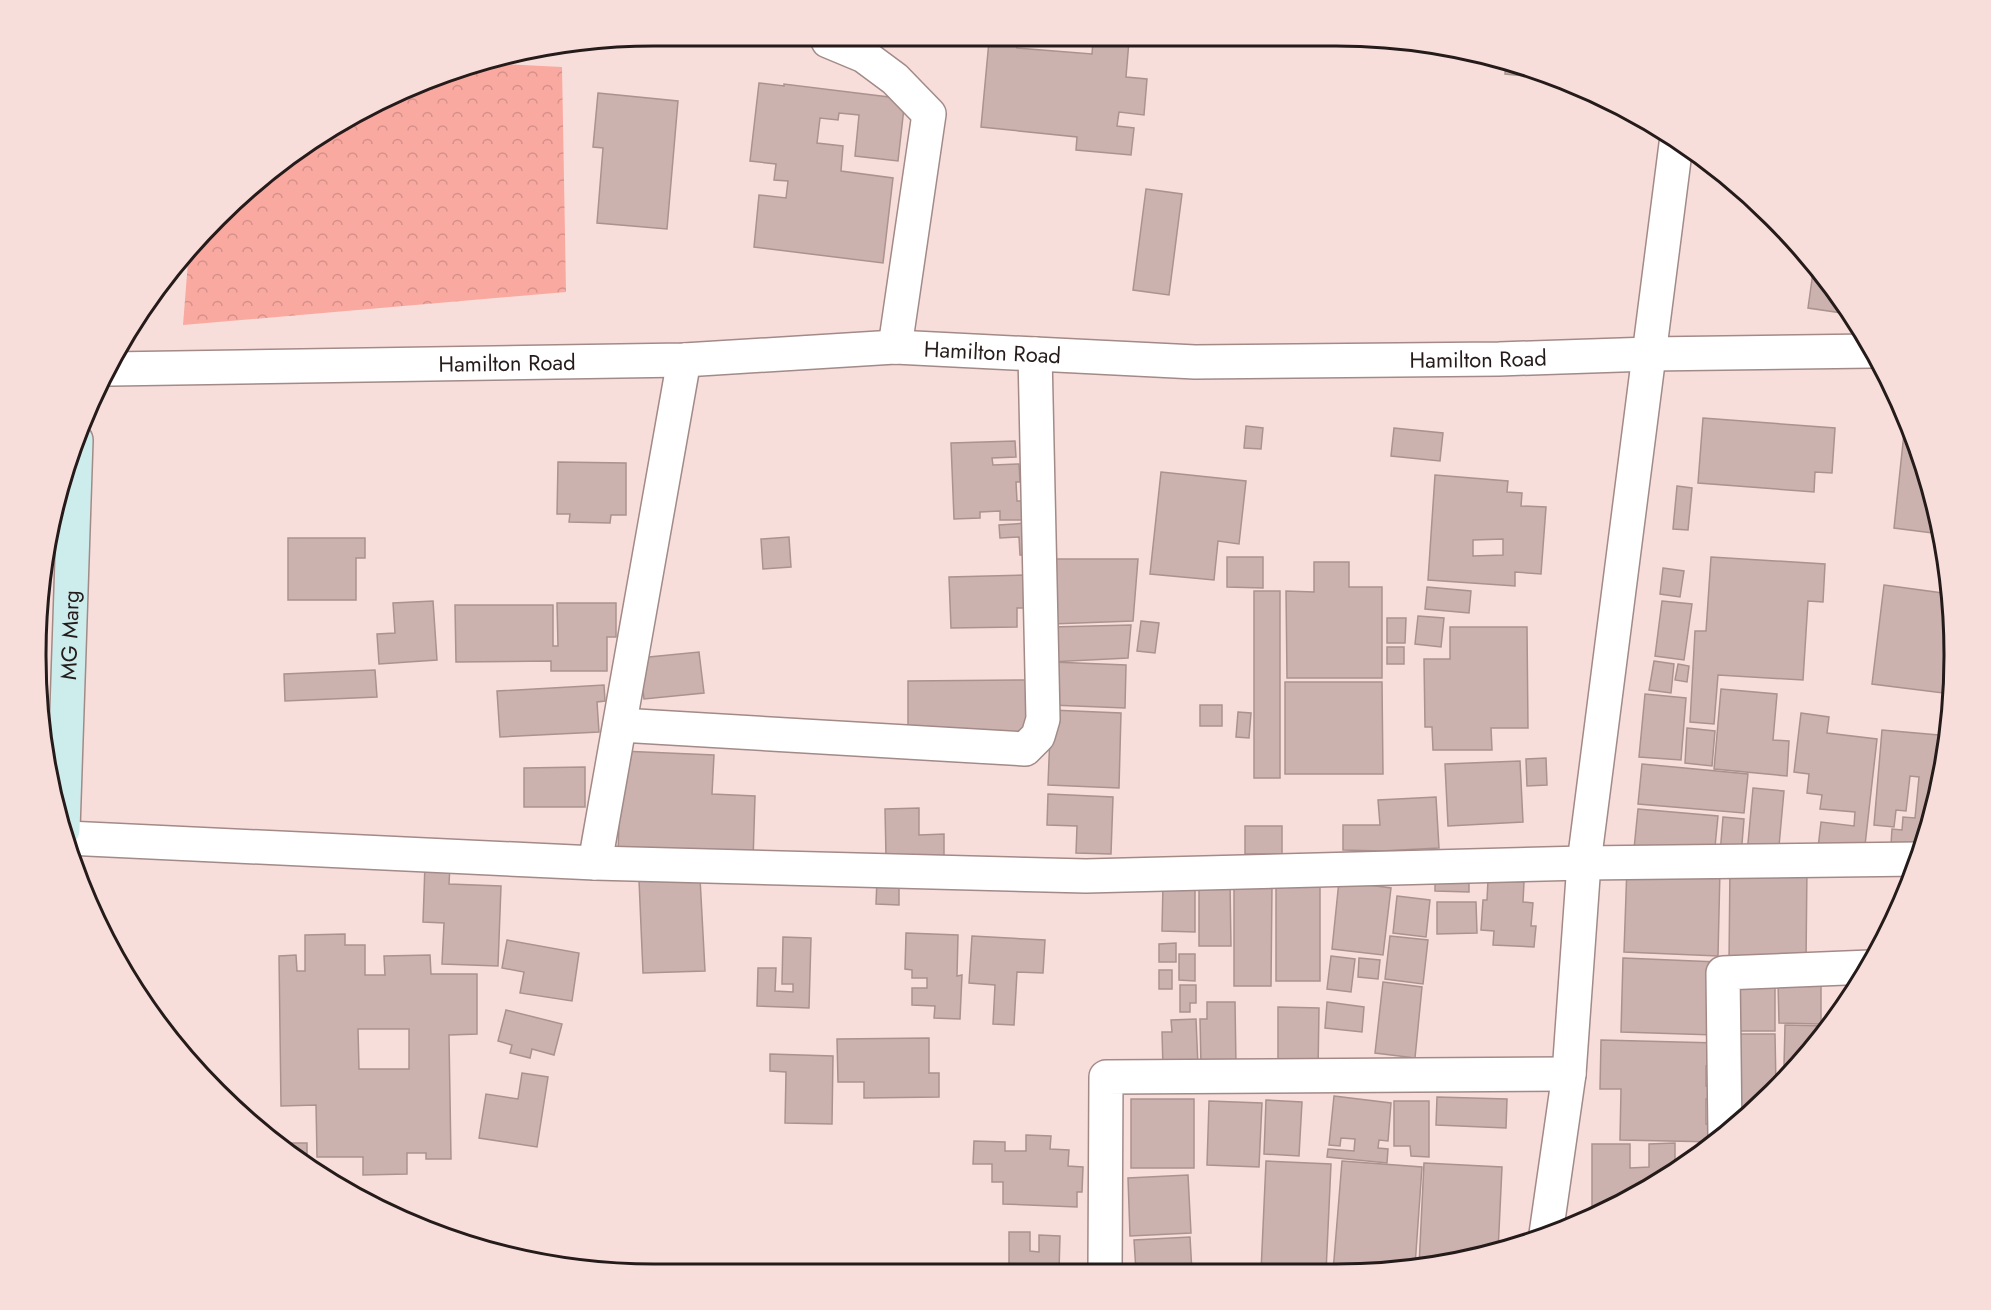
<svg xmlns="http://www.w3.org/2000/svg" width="1991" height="1310" font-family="Jost,sans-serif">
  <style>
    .park { fill: url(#park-crowns) }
    .building { fill: #cbb2ae; stroke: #aa928f; stroke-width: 1.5; fill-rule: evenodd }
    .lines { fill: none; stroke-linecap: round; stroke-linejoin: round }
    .minor-casing { stroke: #a28a87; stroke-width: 36 }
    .secondary-casing { stroke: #a28a87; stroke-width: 36 }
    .minor { stroke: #fff; stroke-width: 33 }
    .secondary { stroke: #cdeded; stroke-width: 33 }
    .labels { text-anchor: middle; stroke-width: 4.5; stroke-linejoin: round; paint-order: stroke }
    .street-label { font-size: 22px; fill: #251b1a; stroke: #f8deda }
    .rim { fill: none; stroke: #251b1a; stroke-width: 3 }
  </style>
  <defs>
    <pattern id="park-crowns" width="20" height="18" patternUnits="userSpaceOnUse" patternTransform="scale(1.5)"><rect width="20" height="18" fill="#f9a9a0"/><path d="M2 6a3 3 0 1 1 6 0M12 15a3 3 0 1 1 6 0" fill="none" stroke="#d59189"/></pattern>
  </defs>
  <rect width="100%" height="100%" fill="#f8deda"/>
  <path class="park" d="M483,63L562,67L566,292L183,325L189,249L218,217L311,141L456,69Z"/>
  <g class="building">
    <path d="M989,41H1018L1017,48L1092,54L1093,41H1129L1126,77L1147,79L1144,115L1119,112L1117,126L1134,128L1131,155L1076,150L1077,137L981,127Z"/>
    <path d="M1506,61L1527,69V76L1505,74Z"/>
    <path d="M1527,69L1560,81L1527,76Z"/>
    <path d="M759,83L784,86V84L905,99L898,161L855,156L859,115L839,113L838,120L820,118L817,143L843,146L841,171L893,178L883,263L754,247L759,195L786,198L788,181L774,180L776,164L750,161Z"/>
    <path d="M598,93L678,101L667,229L597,223L603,148L593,147Z"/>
    <path d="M1146,189L1182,194L1169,295L1133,290Z"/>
    <path d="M1814,265L1827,278L1849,314L1808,308Z"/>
    <path d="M1703,418L1835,428L1832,473L1815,472L1814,492L1698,483Z"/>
    <path d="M1246,426L1263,428L1261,449L1244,448Z"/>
    <path d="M1394,428L1443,433L1440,461L1391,456Z"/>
    <path d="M1904,433L1911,434L1934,495L1940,534L1894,528Z"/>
    <path d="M1015,441L1016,457L992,458L993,465L1019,464L1020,482H1016L1017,501H1029L1030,520H1000V511L980,512V518L954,519L951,443Z"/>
    <path d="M558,462L626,463V515H611L610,523L569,522L570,514H557Z"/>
    <path d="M1161,472L1246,481L1239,544L1218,541L1214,580L1150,574Z"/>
    <path d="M1435,475L1508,481L1507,492L1522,493L1521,506L1546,507L1541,574L1515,572V586L1428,580ZM1503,539V555L1473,556V540Z"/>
    <path d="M1677,486L1692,488L1688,530L1673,529Z"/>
    <path d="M1028,523L1030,555H1020L1019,537L1000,538L999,525Z"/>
    <path d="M789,537L791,567L763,569L761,539Z"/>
    <path d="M288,538H365V558H356V600H288Z"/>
    <path d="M1227,557H1263V588L1227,587Z"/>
    <path d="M1711,557L1825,564L1823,602L1808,601L1803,680L1718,675L1714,724L1690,722L1695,631H1706Z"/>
    <path d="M1056,559H1138L1133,621L1051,624Z"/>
    <path d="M1314,562H1349V587H1382V678H1287L1286,591L1314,592Z"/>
    <path d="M1663,568L1684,571L1680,597L1660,594Z"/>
    <path d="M1028,575L1029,608H1017V627L951,628L949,577Z"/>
    <path d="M1884,585L1950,594L1954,615L1951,694L1872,684Z"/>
    <path d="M1427,587L1471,591L1469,613L1425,609Z"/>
    <rect x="1254" y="591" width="26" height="187"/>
    <path d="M433,601L437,660L379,664L377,634L395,633L393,603Z"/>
    <path d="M1662,601L1692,604L1684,660L1655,656Z"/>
    <path d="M557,603H616V637H607V671H551V661L456,662L455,605H553V646H558Z"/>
    <path d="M1418,616L1444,618L1441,647L1415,644Z"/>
    <path d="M1387,618H1406L1405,643H1387Z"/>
    <path d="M1141,621L1159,623L1155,653L1137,651Z"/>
    <path d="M1131,625L1128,658L1050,662L1051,627Z"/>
    <path d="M1450,627H1527L1528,728H1491L1492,750H1433L1432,727H1425L1424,659H1450Z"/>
    <rect x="1387" y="647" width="17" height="17"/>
    <path d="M699,652L704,693L644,699L639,658Z"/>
    <path d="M1654,661L1674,664L1671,693L1649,690Z"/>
    <path d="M1052,662L1126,665L1125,708L1051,705Z"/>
    <path d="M1678,664L1689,666L1687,682L1675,680Z"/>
    <path d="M375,670L377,697L285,701L284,674Z"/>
    <path d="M1029,680V737H908V681Z"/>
    <path d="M1285,682H1382L1383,774H1285Z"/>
    <path d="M604,685L605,701L597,702L599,732L500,737L497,691Z"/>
    <path d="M1721,689L1777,694L1773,740L1789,741L1787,776L1714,769Z"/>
    <path d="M1645,694L1686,698L1681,760L1639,757Z"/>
    <rect x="1200" y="705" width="22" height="21"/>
    <path d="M1051,710L1121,713L1119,788L1048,785Z"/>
    <path d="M1238,712L1251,713L1249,738L1236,737Z"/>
    <path d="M1801,713L1829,717L1827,733L1877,739L1864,854L1818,848L1821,822L1854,826L1855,812L1820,809L1822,795L1807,793L1809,774L1794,772Z"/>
    <path d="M1687,728L1715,731L1712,766L1685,763Z"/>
    <path d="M1882,730L1950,736L1924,847L1891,844L1892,829L1902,830L1903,817L1915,818L1919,777L1910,776L1906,811L1896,810L1894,827L1874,825Z"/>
    <path d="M621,751L714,755L712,794L755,796L753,861L618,855Z"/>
    <path d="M1546,758L1547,785L1527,786L1526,759Z"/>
    <path d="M1520,761L1523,822L1448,826L1445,764Z"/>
    <path d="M1642,764L1748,774L1744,813L1638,804Z"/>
    <path d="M585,767V807H524V768Z"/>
    <path d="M1753,788L1784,791L1778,857L1747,854Z"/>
    <path d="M1048,794L1113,797L1111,854L1076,853L1077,826L1047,825Z"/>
    <path d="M1436,797L1439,848L1381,851L1343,850V825H1380L1378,800Z"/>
    <path d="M919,808V835L944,834V856L886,857L885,809Z"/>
    <path d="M1638,809L1718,816L1714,857L1634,849Z"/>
    <path d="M1723,817L1744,819L1741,856L1720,854Z"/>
    <rect x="1245" y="826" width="37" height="28"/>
    <path d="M425,864L450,865L449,884L501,886L498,966L442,964L444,923L423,922Z"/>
    <path d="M1730,865L1807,866L1806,963L1729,962Z"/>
    <path d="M1627,866L1720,869L1718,956L1624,952Z"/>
    <path d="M700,878L705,971L643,973L639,880Z"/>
    <path d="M1435,878H1469V892L1435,891Z"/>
    <path d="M877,879H899V905L876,904Z"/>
    <path d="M1488,880L1524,882L1523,902L1533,903L1531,926H1536L1534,947L1493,945L1494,931L1481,930L1483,900H1487Z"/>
    <path d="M1339,881L1391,888L1383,955L1332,949Z"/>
    <path d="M1163,884L1195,885V932L1162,931Z"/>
    <path d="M1199,884H1230L1231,946H1199Z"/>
    <path d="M1234,884L1272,885L1271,986H1234Z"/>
    <rect x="1276" y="886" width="44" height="95"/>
    <path d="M1397,896L1430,900L1426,937L1393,933Z"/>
    <path d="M1437,902H1476L1477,933L1437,934Z"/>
    <path d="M906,933L958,935L957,976L962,975L960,1019L934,1018L935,1006L912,1005V988H927V978H912V970L905,969Z"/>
    <path d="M345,934V945H365V975H385L384,956L430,955L431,974H477V1034L449,1035L451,1159H426V1153H407V1174L363,1175V1157H317L316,1105L281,1106L279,956L296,955L297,971H305V935ZM358,1029H409V1069H359Z"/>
    <path d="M972,936L1045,940L1043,973L1017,972L1014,1025L993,1024L995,985L969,983Z"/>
    <path d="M1390,936L1428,940L1423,984L1385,979Z"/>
    <path d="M783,937L811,938L809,1008L757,1006L758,968H776L775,991L793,992V984H782Z"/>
    <path d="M507,940L579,953L572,1001L520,993L524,972L502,968Z"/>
    <path d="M1176,943V962H1159V944Z"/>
    <path d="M1179,954H1195V981L1179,980Z"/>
    <path d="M1331,956L1355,959L1351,992L1327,989Z"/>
    <path d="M1359,958L1380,960L1378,979L1358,977Z"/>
    <path d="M1623,958L1718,962L1715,1035L1621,1032Z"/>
    <rect x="1159" y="970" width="13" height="19"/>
    <path d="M1383,982L1422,987L1415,1058L1375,1053Z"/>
    <path d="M1778,982H1821V1024L1779,1023Z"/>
    <path d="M1728,983H1775V1031H1729Z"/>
    <path d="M1180,985H1196V1003H1190V1012H1180Z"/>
    <path d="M1207,1002H1235L1236,1067H1201L1200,1019H1207Z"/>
    <path d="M1327,1002L1364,1007L1362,1032L1325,1028Z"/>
    <path d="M1278,1007L1319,1008L1318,1072L1278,1071Z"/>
    <path d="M506,1010L562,1024L554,1055L532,1049L530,1058L510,1053L512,1045L498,1041Z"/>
    <path d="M1196,1019L1198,1067L1163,1068L1162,1032H1172L1171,1020Z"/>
    <path d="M1785,1025L1828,1026L1798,1066H1784Z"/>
    <path d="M1728,1034H1775L1776,1087L1730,1130Z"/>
    <path d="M929,1038V1073H939V1097L864,1098V1082H838L837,1039Z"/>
    <path d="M1601,1040L1717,1043V1066H1706V1086H1716V1099H1706V1124H1717V1142L1620,1140L1621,1089H1600Z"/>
    <path d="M770,1054L833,1056L832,1124L785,1123L786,1072L770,1071Z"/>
    <path d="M522,1073L548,1077L537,1147L479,1138L486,1094L518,1099Z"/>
    <path d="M1334,1096L1391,1103L1388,1141L1379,1140L1378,1148L1388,1149L1387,1163L1327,1157L1328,1149L1354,1151L1355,1139L1341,1138L1340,1146L1329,1145Z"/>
    <path d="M1437,1097L1507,1099L1506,1128L1436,1125Z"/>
    <rect x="1131" y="1099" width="63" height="69"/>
    <path d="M1266,1100L1302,1102L1299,1156L1264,1154Z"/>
    <path d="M1209,1101L1262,1103L1259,1167L1207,1165Z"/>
    <path d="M1394,1101H1429V1157L1411,1156L1410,1146H1394Z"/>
    <path d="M1026,1135L1051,1136L1050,1149L1069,1150L1068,1166L1083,1167L1082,1192H1077V1207L1003,1204V1182H992V1164H973L974,1141L1005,1142V1151H1026Z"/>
    <path d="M281,1143H307V1161Z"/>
    <path d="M1675,1143V1170L1609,1210L1592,1217V1144H1630V1168L1649,1167V1144Z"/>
    <path d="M1266,1161L1331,1164L1326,1272H1261Z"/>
    <path d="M1342,1161L1422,1167L1415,1266L1376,1273L1333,1272Z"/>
    <path d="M1424,1163L1502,1167L1498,1252L1419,1266Z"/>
    <path d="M1188,1175L1191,1233L1130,1236L1128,1178Z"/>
    <path d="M1009,1232H1030V1251L1039,1252V1235L1060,1236L1059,1271H1009Z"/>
    <path d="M1190,1237L1192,1272L1136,1271L1134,1240Z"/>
  </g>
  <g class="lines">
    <defs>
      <g id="minor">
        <path d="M828,41L864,56L895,79L929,114L895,347"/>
        <path id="s1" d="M111,369L684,360L895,347L1195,362L1499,359L1650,354L1872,351"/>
        <path d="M620,725L1025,749L1038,736L1043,719L1035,354"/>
        <path d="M67,838L595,863L1086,876L1584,863L1920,859"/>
        <path d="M595,863L684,360"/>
        <path d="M1725,1135L1723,973L1870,967"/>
        <path d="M1546,1234L1569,1074L1584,863L1676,144"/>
        <path d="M1105,1271L1106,1077L1569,1074"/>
      </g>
      <g id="secondary">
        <path id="s2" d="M63,830L76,440"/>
      </g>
    </defs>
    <use href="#minor" class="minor-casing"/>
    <use href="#secondary" class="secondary-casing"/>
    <use href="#minor" class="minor"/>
    <use href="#secondary" class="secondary"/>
  </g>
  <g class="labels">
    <g class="street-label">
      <text dy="8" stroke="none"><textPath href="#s1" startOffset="882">Hamilton Road</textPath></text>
      <text dy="8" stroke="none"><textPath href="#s1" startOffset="1368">Hamilton Road</textPath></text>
      <text dy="8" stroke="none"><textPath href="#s1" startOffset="396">Hamilton Road</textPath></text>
      <text dy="8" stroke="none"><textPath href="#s2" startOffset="195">MG Marg</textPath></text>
    </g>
  </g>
  <path d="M0 0H1991V1310H0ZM654 46H1336A608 608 0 0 1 1944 654V656A608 608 0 0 1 1336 1264H654A608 608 0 0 1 46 656V654A608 608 0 0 1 654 46Z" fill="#f8deda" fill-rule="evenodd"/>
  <path class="rim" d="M654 46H1336A608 608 0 0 1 1944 654V656A608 608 0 0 1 1336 1264H654A608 608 0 0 1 46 656V654A608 608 0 0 1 654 46Z"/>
</svg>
